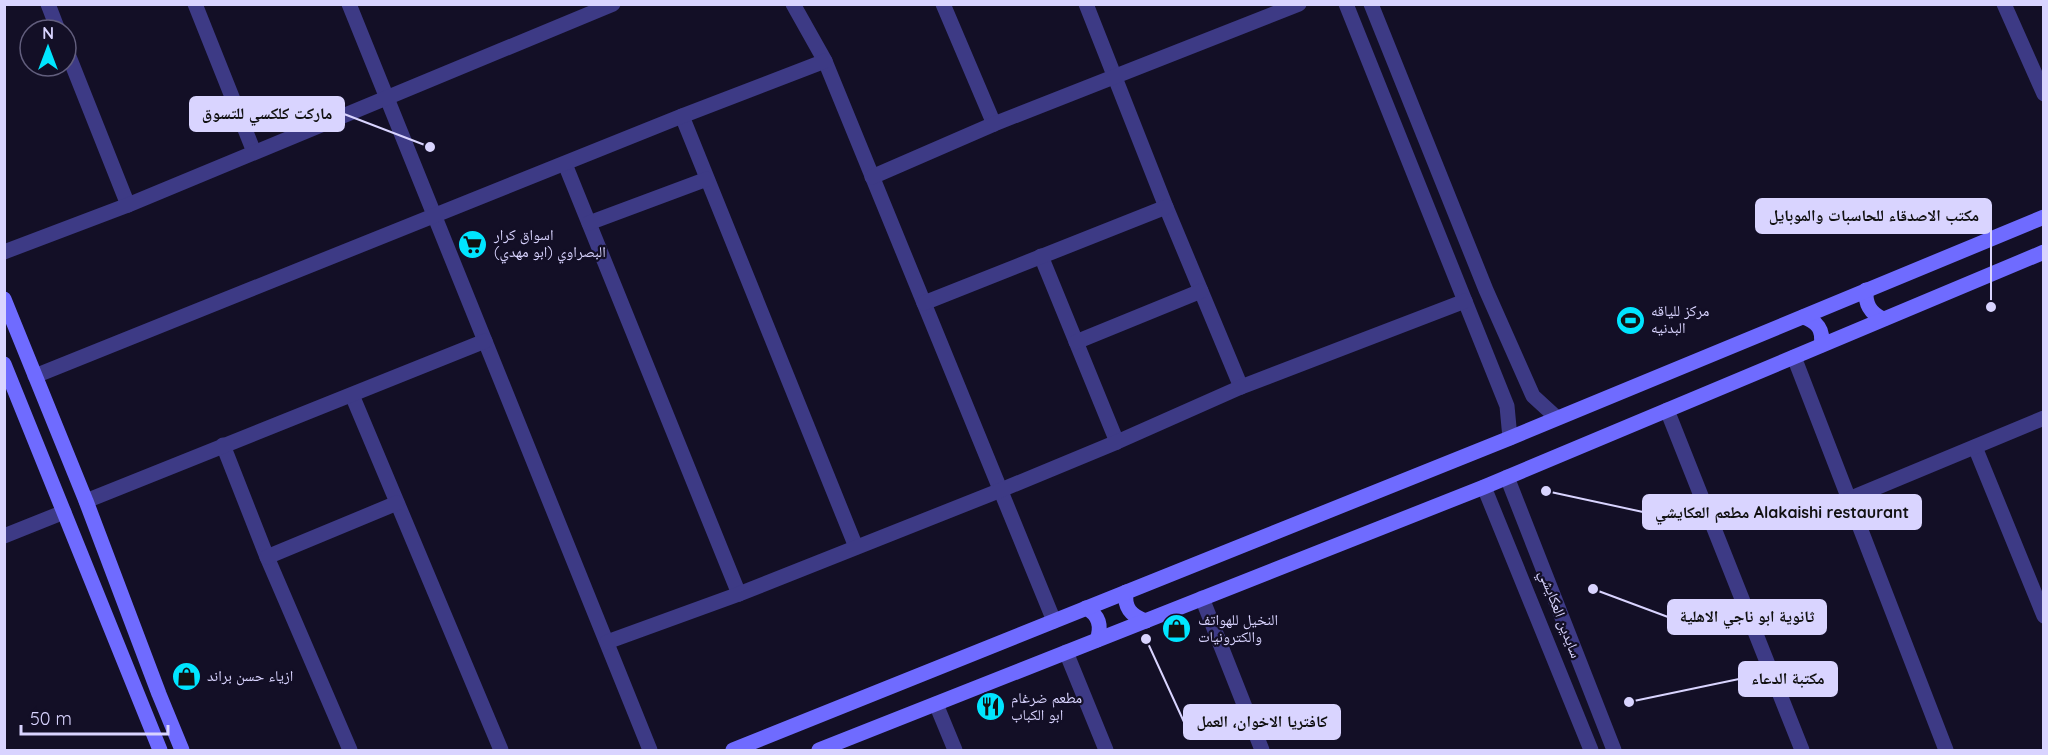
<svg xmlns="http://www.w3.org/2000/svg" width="2048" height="755" font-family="Quicksand,'Noto Naskh Arabic',sans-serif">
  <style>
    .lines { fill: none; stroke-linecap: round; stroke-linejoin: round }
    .street { stroke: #3d3a85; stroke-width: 15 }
    .secondary { stroke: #6f6bff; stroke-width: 15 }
    .labels { text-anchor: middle; stroke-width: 4.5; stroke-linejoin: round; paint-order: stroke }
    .poi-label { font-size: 15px; fill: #d9d4ff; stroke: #130f26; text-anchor: start }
    .street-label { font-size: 15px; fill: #d9d4ff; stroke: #130f26 }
    .leader { fill: none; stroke: #d9d4ff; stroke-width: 2 }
    .callout-dot { fill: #d9d4ff; stroke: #130f26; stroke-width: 2 }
    .callout { fill: #d9d4ff; stroke: #d9d4ff; stroke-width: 2 }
    .callout-label { font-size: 16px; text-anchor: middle; font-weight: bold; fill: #111 }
  </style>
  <rect width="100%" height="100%" fill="#130f26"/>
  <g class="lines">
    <g class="street">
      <path d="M48,4L58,30"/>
      <path d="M195,4L254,152"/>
      <path d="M349,4L650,750"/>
      <path d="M793,4L825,61L1054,621"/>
      <path d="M943,4L994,124"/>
      <path d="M1086,4L1166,207L1241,387"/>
      <path d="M1346,4L1507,406L1510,438"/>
      <path d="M1371,4L1486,290L1533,396L1557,418"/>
      <path d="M2004,4L2044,94"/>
      <path d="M66,49L128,205"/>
      <path d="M682,116L856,547"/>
      <path d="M565,164L739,594"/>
      <path d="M872,177L994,124L1299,4"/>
      <path d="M589,223L707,179"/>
      <path d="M4,252L128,205L613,4"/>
      <path d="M1041,256L1117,442"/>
      <path d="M924,303L1166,207"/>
      <path d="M1076,342L1201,291"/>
      <path d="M1794,357L1946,750"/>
      <path d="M35,376L682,116L825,61"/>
      <path d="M352,395L501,750"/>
      <path d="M1667,410L1802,750"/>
      <path d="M223,445L267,557L350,750"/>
      <path d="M1975,447L2044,616"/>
      <path d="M1507,477L1614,750"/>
      <path d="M1484,487L1591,750"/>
      <path d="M1849,499L2044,418"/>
      <path d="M86,501L485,341"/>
      <path d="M4,536L64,512"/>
      <path d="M267,557L397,503"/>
      <path d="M1202,598L1262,750"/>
      <path d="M607,642L739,594L1001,490L1117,442L1241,387L1465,301"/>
      <path d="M1066,652L1106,750"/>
      <path d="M936,704L955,750"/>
    </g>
    <g class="secondary">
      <path d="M1866,290C1865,304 1870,313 1883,319"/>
      <path d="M4,299L86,501L159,694L182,750"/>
      <path d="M1803,317C1817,321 1824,330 1821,345"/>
      <path d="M4,364L160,750"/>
      <path d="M1126,592C1124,608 1131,616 1146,621"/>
      <path d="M1086,608C1099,615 1102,626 1097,640"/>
      <path d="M733,750L1510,438L2044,217"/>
      <path d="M819,750L1484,487L2044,252"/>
    </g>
  </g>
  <defs>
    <symbol id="supermarket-disc" viewBox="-11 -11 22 22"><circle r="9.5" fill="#00e5ff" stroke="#130f26"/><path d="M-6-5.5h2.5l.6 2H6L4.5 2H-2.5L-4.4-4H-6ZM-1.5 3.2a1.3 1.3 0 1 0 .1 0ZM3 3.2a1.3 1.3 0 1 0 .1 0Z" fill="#111"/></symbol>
    <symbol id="stadium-disc" viewBox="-11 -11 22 22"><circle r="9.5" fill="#00e5ff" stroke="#130f26"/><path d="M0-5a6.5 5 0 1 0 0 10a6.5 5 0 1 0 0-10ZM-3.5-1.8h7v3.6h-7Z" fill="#111"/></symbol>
    <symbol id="shop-disc" viewBox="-11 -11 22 22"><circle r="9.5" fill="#00e5ff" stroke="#130f26"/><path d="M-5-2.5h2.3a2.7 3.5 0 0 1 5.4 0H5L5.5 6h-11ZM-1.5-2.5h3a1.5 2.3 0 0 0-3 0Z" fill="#111"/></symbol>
    <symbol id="restaurant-disc" viewBox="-11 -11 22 22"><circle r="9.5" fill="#00e5ff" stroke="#130f26"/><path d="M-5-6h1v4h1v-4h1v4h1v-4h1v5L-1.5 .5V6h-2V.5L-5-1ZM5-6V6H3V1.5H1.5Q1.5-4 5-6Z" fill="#111"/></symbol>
  </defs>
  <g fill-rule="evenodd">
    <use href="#supermarket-disc" x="456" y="228" width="33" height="33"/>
    <use href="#stadium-disc" x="1614" y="304" width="33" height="33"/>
    <use href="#shop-disc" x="1160" y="612" width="33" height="33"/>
    <use href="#shop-disc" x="170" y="660" width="33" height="33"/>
    <use href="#restaurant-disc" x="974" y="690" width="33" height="33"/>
  </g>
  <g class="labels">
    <g class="poi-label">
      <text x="494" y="240">اسواق كرار<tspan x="494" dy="17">البصراوي (ابو مهدي)</tspan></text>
      <text x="1651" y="316">مركز للياقه<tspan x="1651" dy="17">البدنيه</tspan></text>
      <text x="1198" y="625">النخيل للهواتف<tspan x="1198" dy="17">والكترونيات</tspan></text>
      <text x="207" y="681">ازياء حسن براند</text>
      <text x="1011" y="703">مطعم ضرغام<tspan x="1011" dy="17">ابو الكباب</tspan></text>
    </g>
    <g class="street-label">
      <text transform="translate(1560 614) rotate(69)" y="5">سايدين العكايشي</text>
    </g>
  </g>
  <path class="leader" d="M430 147L344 114M1991 307L1991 216M1546 491L1643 512M1593 589L1668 617M1629 702L1739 679M1146 639L1184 722"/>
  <g class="callout-dot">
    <circle cx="430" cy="147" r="6"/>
    <circle cx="1991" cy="307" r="6"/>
    <circle cx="1546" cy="491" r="6"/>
    <circle cx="1593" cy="589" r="6"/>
    <circle cx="1629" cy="702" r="6"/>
    <circle cx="1146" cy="639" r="6"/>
  </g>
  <g class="callout">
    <rect x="190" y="97" width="154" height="34" rx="6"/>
    <rect x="1756" y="199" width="235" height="34" rx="6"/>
    <rect x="1643" y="495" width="278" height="34" rx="6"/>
    <rect x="1668" y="600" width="158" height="34" rx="6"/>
    <rect x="1739" y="662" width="98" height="34" rx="6"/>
    <rect x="1184" y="705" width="156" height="34" rx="6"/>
  </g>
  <g class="callout-label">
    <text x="267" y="119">ماركت كلكسي للتسوق</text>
    <text x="1874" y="221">مكتب الاصدقاء للحاسبات والموبايل</text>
    <text x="1782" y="518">مطعم العكايشي Alakaishi restaurant</text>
    <text x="1747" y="622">ثانوية ابو ناجي الاهلية</text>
    <text x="1788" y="684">مكتبة الدعاء</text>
    <text x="1262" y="727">كافتريا الاخوان، العمل</text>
  </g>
  <rect width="2048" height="755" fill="none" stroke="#d9d4ff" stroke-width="12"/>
  <g transform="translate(48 48)"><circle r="28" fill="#130f26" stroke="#625e7d" stroke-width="1.5"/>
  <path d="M0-4.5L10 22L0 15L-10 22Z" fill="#00e5ff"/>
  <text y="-9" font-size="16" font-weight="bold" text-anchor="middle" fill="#d9d4ff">N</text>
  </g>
  <path d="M21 725v9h147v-9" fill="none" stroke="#d9d4ff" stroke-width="3"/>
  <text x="30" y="725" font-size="18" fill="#d9d4ff" stroke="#130f26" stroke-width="4.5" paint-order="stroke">50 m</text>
</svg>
